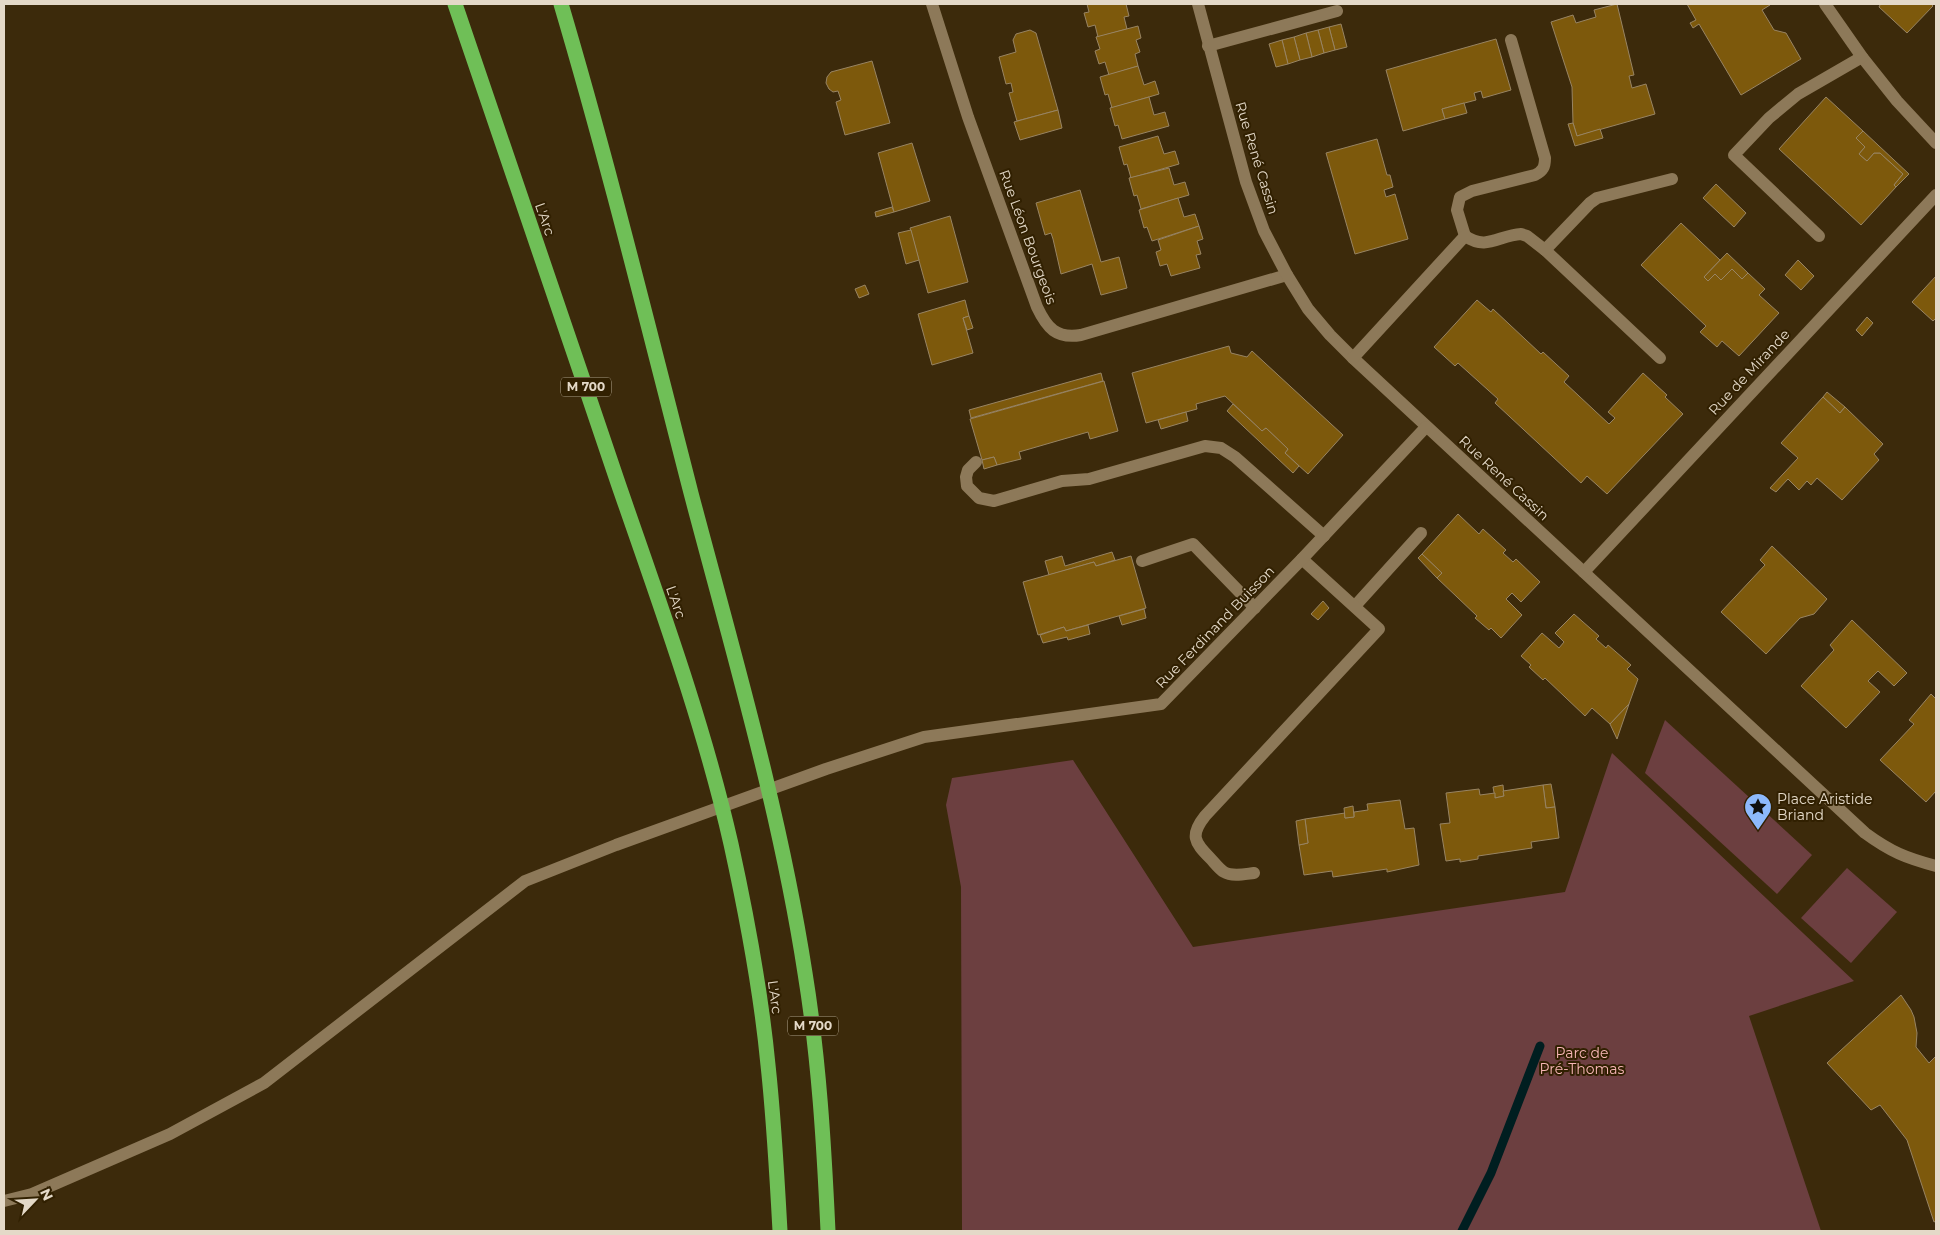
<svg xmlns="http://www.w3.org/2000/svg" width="1940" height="1235" font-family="Montserrat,sans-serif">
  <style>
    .green { fill: #6c3f40 }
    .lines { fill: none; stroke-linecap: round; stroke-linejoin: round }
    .stream { stroke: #001e20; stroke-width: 9 }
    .building { fill: #7d590c; stroke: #988463 }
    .minor { stroke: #8d7959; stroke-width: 12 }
    .highway { stroke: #6fbf57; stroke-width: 15 }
    .labels { text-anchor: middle; stroke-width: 4; stroke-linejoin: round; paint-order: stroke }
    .shield { fill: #312001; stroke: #aea28c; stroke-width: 1 }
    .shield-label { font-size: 12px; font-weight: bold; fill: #e4d9c8 }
    .street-label { font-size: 14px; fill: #e4d9c8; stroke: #312001 }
    .poi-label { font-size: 14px; fill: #e4d9c8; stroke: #312001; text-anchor: start }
    .park-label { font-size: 14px; fill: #f8b7b7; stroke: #312001 }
  </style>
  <rect width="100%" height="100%" fill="#3c2a0b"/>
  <g class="green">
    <path d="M1665,720L1812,855L1777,894L1645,773Z"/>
    <path d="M1612,753L1854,981L1749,1016L1821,1231H962L961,887L946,805L952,778L1073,760L1193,947L1565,892Z"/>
    <path d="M1847,868L1897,912L1851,963L1801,918Z"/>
  </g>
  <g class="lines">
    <path class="stream" d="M1462,1231L1491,1173L1540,1046"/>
  </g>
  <g class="building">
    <path d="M1087,4H1126L1129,16L1124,17L1127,29L1098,37L1095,25L1088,27L1084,13L1089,12Z"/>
    <path d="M1617,4L1634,75L1629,76L1632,88L1646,84L1655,114L1577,136L1573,123L1572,87L1551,22L1573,15L1576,23L1596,17L1594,10Z"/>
    <path d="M1687,4H1769L1770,5L1762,10L1774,30L1786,33L1801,59L1741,95L1699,24L1693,28L1690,23L1696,20Z"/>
    <path d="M1879,4H1931L1933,6L1907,33L1879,7L1880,5Z"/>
    <path d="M1341,24L1347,47L1335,50L1329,27Z"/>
    <path d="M1138,26L1141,38L1136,40L1140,52L1135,54L1138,66L1109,75L1105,62L1099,64L1095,51L1100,49L1096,37Z"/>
    <path d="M1329,27L1335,50L1324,53L1318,30Z"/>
    <path d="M1030,30L1036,33L1058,110L1017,121L1009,93L1013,92L1011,83L1006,84L999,57L1016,52L1013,40L1016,34Z"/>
    <path d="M1318,30L1324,53L1312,57L1306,33Z"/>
    <path d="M1306,33L1312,57L1300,60L1294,37Z"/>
    <path d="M1294,37L1300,60L1288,64L1282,40Z"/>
    <path d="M1496,39L1511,90L1483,98L1481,91L1474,93L1476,100L1442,109L1445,119L1403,131L1386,70Z"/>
    <path d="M1282,40L1288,64L1276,67L1269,44Z"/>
    <path d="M872,61L890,123L845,135L836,102L841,100L838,91L833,92L829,89L826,83L827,77L831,72Z"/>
    <path d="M1138,66L1144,85L1155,81L1159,94L1112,108L1108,94L1105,95L1100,77Z"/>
    <path d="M1149,97L1154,115L1165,112L1169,126L1122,139L1118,125L1115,126L1110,108Z"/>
    <path d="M1826,97L1863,131L1856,138L1865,147L1859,154L1867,161L1874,153H1880L1903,174L1894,185L1896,187L1861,225L1779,149Z"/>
    <path d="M1464,103L1467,113L1445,119L1442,109Z"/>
    <path d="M1058,110L1062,128L1020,140L1014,122Z"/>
    <path d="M1573,123L1577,136L1600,129L1603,138L1575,146L1568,124Z"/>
    <path d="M1863,131L1909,174L1896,187L1894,185L1903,174L1880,153H1874L1867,161L1859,154L1865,147L1856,138Z"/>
    <path d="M1158,136L1164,154L1175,151L1179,164L1131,178L1127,164L1124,165L1119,147Z"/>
    <path d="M1377,139L1387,175H1390L1393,187L1384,190L1386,197L1395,194L1408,239L1355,254L1326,153Z"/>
    <path d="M912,143L930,201L894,212L878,153Z"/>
    <path d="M1169,168L1174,185L1185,182L1189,195L1141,209L1137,195L1134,196L1129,178Z"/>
    <path d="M1716,184L1746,213L1734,227L1703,198Z"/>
    <path d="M1080,190L1101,262L1119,257L1127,288L1101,295L1092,264L1061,274L1053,239L1051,233L1045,235L1036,203Z"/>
    <path d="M1178,198L1184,217L1195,214L1199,226L1152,241L1147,227L1144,228L1139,210Z"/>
    <path d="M892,207L894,212L876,217L875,212Z"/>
    <path d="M950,216L968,282L928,293L910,228Z"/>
    <path d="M1681,223L1720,260L1704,277L1708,281L1715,274L1721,280L1732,269L1742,279L1748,273L1765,289L1759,295L1779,313L1739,356L1722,341L1717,347L1700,332L1706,326L1641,265Z"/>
    <path d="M1199,226L1203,239L1197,241L1201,254L1196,255L1200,268L1171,276L1167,264L1160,266L1156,252L1161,250L1158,240Z"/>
    <path d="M911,230L919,260L906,264L898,233Z"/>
    <path d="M1727,253L1748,273L1742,279L1732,269L1721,280L1715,274L1708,281L1704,277Z"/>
    <path d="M1798,260L1814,276L1801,290L1785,275Z"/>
    <path d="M1936,276V318L1933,321L1912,302Z"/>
    <path d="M865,285L869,294L859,298L855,289Z"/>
    <path d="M965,300L969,316L963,318L973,353L932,365L918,314Z"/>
    <path d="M1477,300L1491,312L1493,309L1541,354L1543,352L1569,376L1564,382L1609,424L1615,418L1608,412L1643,373L1667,395L1665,397L1683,414L1607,494L1587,476L1581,483L1495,403L1498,399L1458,363L1455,366L1434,347Z"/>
    <path d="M969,316L973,328L967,330L963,318Z"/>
    <path d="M1867,317L1873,323L1862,336L1856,330Z"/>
    <path d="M1229,346L1231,353L1247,357L1252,351L1343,435L1308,474L1285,453L1288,449L1266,428L1262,431L1225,396L1196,404L1197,409L1146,423L1132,373Z"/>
    <path d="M1101,373L1103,381L971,418L969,410Z"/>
    <path d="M1104,381L1118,431L1090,439L1088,432L1019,452L1021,459L997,465L994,457L982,460L970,419Z"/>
    <path d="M1827,392L1845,407L1840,413L1823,397Z"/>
    <path d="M1823,397L1840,413L1845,407L1883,444L1874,454L1879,460L1842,500L1817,478L1811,485L1807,481L1799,490L1788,479L1776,492L1770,488L1798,458L1781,443Z"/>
    <path d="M1233,404L1262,431L1266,428L1288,449L1285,453L1299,466L1293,473L1227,411Z"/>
    <path d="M1186,412L1188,421L1161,429L1158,420Z"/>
    <path d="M994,457L997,465L984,469L982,460Z"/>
    <path d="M1458,514L1479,534L1483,529L1506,550L1503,553L1513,562L1516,559L1540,582L1521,602L1512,593L1506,599L1522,615L1501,638L1491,628L1489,630L1475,618L1477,616L1437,578L1442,573L1422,554Z"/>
    <path d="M1772,546L1827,599L1814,614L1800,618L1766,654L1721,612L1765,565L1760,560Z"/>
    <path d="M1112,552L1115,560L1096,566L1094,562L1049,575L1045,561L1062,556L1065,566Z"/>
    <path d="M1422,554L1442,573L1437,578L1418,558Z"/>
    <path d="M1131,556L1146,608L1066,631L1064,627L1038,635L1023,582L1094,562L1096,566Z"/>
    <path d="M1323,601L1329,608L1318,620L1311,614Z"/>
    <path d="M1144,609L1146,618L1122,625L1119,616Z"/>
    <path d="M1574,614L1599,636L1596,639L1606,648L1608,645L1631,665L1627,669L1638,679L1629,704L1610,724L1592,708L1585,716L1545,678L1543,680L1529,667L1531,665L1521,656L1542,633L1559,648L1564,642L1555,633Z"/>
    <path d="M1852,620L1907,673L1894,686L1878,671L1868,681L1880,692L1846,728L1801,686L1834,650L1830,645Z"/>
    <path d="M1088,625L1090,634L1068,640L1067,637L1043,643L1040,635L1064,627L1066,631Z"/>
    <path d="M1931,694L1936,699V791L1926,802L1880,760L1914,724L1909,720Z"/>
    <path d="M1629,704L1617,739L1610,724Z"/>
    <path d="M1551,784L1555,807L1546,808L1543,785Z"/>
    <path d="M1503,785L1504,796L1495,798L1493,787Z"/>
    <path d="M1543,785L1546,808L1555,807L1559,838L1531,842L1532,848L1478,856V859L1460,862V859L1446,861L1440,824L1450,823L1446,793L1479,789L1480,795L1495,793V798L1504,796L1503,791Z"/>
    <path d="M1400,800L1405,829L1414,828L1419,865L1387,872V869L1333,877L1332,871L1304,875L1299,845L1308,843L1305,819L1345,813V818L1354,817V812L1368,810L1367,804Z"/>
    <path d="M1353,806L1354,817L1345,818L1344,808Z"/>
    <path d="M1305,819L1308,843L1299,845L1296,821Z"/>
    <path d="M1901,995L1911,1010L1914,1017L1917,1033L1916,1047L1929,1063L1936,1056V1221L1934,1222L1907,1140L1880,1105L1871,1110L1827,1063Z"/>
  </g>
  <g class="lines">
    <g class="minor">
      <path d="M932,4L968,117L1037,307C1047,328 1056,339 1081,335L1287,275"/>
      <path d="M1198,4L1246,182L1264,231L1287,275L1308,309L1330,335L1353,358L1865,833C1891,852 1906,858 1936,866"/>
      <path d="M1825,4L1862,57L1897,101L1936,143"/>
      <path d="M1208,46L1337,11"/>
      <path d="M1465,236L1457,210L1460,197L1472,191L1535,175C1543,171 1545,167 1545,158L1511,40"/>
      <path d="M1819,236L1734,155L1769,118L1798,94L1862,57"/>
      <path d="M1545,250L1660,358"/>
      <path d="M1353,358L1465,236C1487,251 1499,235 1521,234L1527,236L1545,250L1590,203L1597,198L1672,179"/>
      <path d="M976,462L968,470L966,477L967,486L979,498L994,501L1062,481L1089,479L1205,446L1221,448L1235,457L1324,536"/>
      <path d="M1142,561L1193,544L1255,608"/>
      <path d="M1584,572L1936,195"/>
      <path d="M1355,606L1421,533"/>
      <path d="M1254,873C1245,874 1232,877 1224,872C1219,869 1214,862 1210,858C1194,842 1190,835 1205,816L1379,629L1302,559"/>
      <path d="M4,1201L32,1194L170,1134L264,1083L525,881L616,845L826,769L924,737L1161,704L1302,559L1426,427"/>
    </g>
    <g class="highway">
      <path d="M455,4C509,163 564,323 618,483C659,602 703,721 731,844C747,917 761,991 768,1065C774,1120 777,1176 780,1231"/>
      <path d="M561,4C609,166 649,330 691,493C733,652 780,811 805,973C819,1059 824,1145 828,1231"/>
    </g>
  </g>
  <defs>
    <symbol id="sight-pin" viewBox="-11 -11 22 30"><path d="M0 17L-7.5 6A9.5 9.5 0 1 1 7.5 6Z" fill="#8db9fc" stroke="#312001"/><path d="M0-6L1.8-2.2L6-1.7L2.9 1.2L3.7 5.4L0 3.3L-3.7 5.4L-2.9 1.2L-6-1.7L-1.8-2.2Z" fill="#111"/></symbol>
  </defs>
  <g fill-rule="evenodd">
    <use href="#sight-pin" x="1742" y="791" width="32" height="43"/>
  </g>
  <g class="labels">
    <g class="shield">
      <rect x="561" y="377.5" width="50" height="19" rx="4"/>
      <rect x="788" y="1016.5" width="50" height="19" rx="4"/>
    </g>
    <g class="shield-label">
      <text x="586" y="391">M 700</text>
      <text x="813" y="1030">M 700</text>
    </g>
    <g class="street-label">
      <text transform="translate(1257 158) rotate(73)" y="5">Rue René Cassin</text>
      <text transform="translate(545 219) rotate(71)" y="5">L'Arc</text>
      <text transform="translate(1028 237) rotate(70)" y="5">Rue Léon Bourgeois</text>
      <text transform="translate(1749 372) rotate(-47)" y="5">Rue de Mirande</text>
      <text transform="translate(1504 478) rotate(43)" y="5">Rue René Cassin</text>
      <text transform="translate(676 602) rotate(71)" y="5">L'Arc</text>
      <text transform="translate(1215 627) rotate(-46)" y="5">Rue Ferdinand Buisson</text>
      <text transform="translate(775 997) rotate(82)" y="5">L'Arc</text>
    </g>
    <g class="poi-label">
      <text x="1777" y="804">Place Aristide<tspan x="1777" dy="16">Briand</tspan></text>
    </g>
    <g class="park-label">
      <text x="1582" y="1058">Parc de<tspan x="1582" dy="16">Pré-Thomas</tspan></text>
    </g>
  </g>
  <rect width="1940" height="1235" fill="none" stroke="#e4d9c8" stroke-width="10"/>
  <g transform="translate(35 1200) rotate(65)" stroke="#312001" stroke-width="4" paint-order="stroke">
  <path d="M0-4L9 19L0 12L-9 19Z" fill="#e4d9c8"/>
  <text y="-8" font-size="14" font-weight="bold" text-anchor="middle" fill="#e4d9c8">N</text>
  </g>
</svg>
